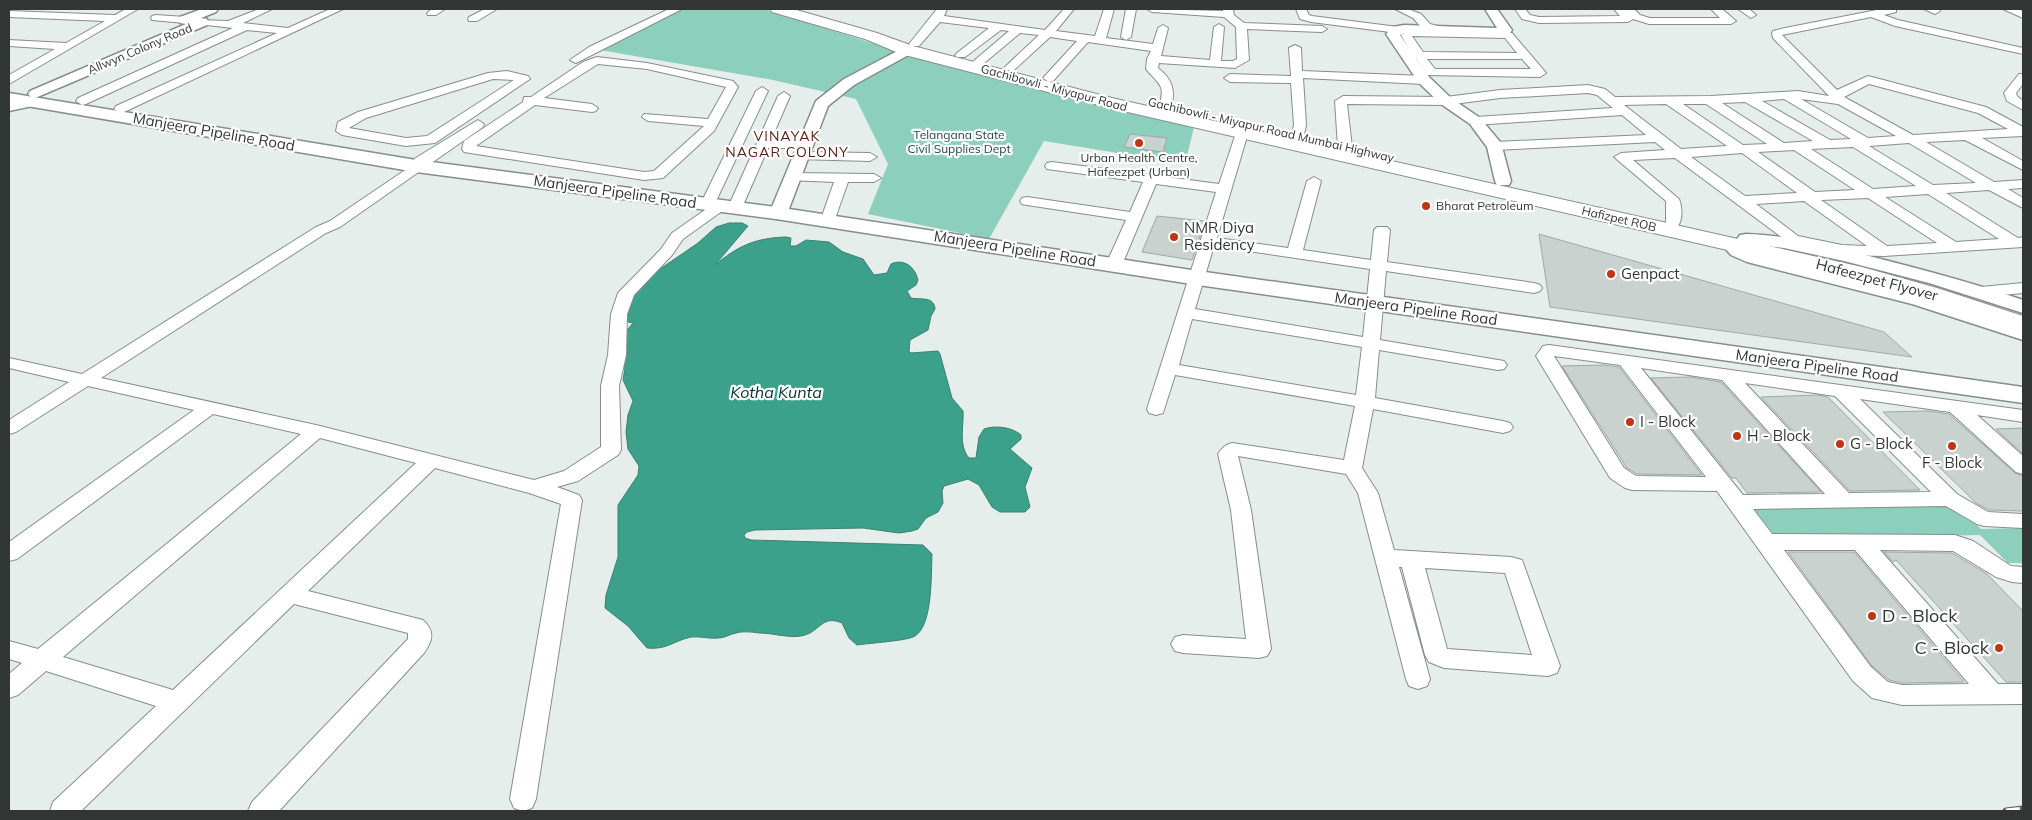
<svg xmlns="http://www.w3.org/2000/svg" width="2032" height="820" font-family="Mulish,sans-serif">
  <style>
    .green { fill: #8bcfbc }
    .water { fill: #3ca18a; stroke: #398170 }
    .building { fill: #cad2cf; stroke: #a0a8a5 }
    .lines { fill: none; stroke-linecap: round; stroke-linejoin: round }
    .minor-casing { stroke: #868e8b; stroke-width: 2 }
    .tertiary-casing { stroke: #868e8b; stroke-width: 3 }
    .secondary-casing { stroke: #868e8b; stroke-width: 3 }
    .primary-casing { stroke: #868e8b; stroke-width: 2 }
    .minor { fill: #fff; fill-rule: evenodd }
    .tertiary { fill: #fff; fill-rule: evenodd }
    .secondary { fill: #fff; fill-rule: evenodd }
    .primary { fill: #fff; fill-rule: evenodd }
    .rail-casing { stroke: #595f5c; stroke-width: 7 }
    .rail { stroke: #fff; stroke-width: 5; stroke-dasharray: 14; stroke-linecap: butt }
    .poi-dot { fill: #c03614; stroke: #fff; stroke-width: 2 }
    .labels { text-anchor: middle; stroke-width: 4.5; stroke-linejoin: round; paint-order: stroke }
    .far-street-label { font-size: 12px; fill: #313533; stroke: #fff }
    .far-park-label { font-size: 12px; fill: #1e493e; stroke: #fff }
    .far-poi-label { font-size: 12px; fill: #313533; stroke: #fff }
    .far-neighbourhood-label { font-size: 14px; letter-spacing: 1px; fill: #621f10; stroke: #fff }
    .street-label { font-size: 15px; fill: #313533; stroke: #fff }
    .poi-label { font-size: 15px; fill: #313533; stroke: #fff; text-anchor: start }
    .water-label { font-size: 16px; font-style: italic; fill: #05352b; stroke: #fff }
    .near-poi-label { font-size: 18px; fill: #313533; stroke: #fff; text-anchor: start }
  </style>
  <rect width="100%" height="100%" fill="#e5eeeb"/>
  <g class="green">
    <path d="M682,9H764L891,49L1194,127L1185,164L1044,141L989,239L868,214L888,164L856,99L773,80L600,50Z"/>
    <path d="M1957,505L1981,529L2023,528V563H2008L1980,535L1777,539L1754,509Z"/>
  </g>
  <path class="water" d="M729,223H742L748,226L715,265C738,246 755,238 786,237L791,238L790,246H796L806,240L829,242L843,252L863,259L874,275L887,273L891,264C904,258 915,267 918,280L916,285L907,291L911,298C921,300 934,296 935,309L931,316L928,330L910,340L909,351L911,353L938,351L940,354L952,398L963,411C964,426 958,445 969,458H976L979,437L984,429C995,425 1012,427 1021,435V439L1010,449L1032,468L1025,487L1030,507L1025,512H1000L992,507L979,485L968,479L944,486L942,491L943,503L938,512L926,518L918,529L912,531L899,533L863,528L755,530L747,532L744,535L745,538L751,540L923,545L932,554C931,573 933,625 915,636C907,641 869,643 857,645L849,638L842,623C821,614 820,633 801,636C787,638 773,633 759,633C752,632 743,631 736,633C730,634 725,638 718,638C709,639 700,636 691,637C673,641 667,650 647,648L628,626L605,608L606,595L618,557V505L638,475L639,466L628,449L626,432L628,415L633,401L623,380L625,368L623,363V335L633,323L624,321L620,312L644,280L698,243L716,227Z"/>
  <g class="building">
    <path d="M1130,134L1167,138L1163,152L1124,147Z"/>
    <path d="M1157,216L1205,221L1192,260L1142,252Z"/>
    <path d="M1539,234L1884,332L1912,357L1550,307Z"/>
    <path d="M1604,365L1619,367L1702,475L1637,474L1627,468L1562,366Z"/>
    <path d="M1690,377L1721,382L1821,492L1747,493L1736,478H1732L1651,378Z"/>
    <path d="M1818,395L1828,397L1920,490L1850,491L1761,397Z"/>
    <path d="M1929,411L1949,414L2015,473L2023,476V511L1989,510L1976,503L1883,412Z"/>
    <path d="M2023,428V454L1996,429Z"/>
    <path d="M1788,552H1854L1964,682L1902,683L1889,680L1872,666Z"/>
    <path d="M1884,552L1952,553L1987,574L2023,611V682H2006L1896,560L1893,562Z"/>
  </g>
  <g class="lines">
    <defs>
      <g id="minor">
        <path d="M126,9H138L9,84V75L55,49L9,46V40L66,43L105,21L9,17V11L115,15Z"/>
        <path d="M259,9H272L243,23L288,28L330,9H343L124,112L120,113L114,109L116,106L277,33L247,30L86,104L82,105L76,101L78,98L233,28L198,24L197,22L198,20L228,21Z"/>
        <path d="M432,9H445L436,15H428L427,13Z"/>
        <path d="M485,9H497L477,21H469L468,19L469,17Z"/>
        <path d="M669,9H682L576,63L570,60L589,47Z"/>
        <path d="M937,9H947L944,16L1045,30L1064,9H1074L1056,31L1095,36L1104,9H1114L1106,38L1153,44L1158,28L1163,25L1168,28L1161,56L1210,60L1214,27L1219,24L1224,27L1221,61H1233L1237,59L1236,27L1224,17L1152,12L1147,9L1223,11V9H1233L1234,15L1244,23L1322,26L1327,29L1322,32L1247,29L1249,60L1235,68L1159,63L1158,68C1172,79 1176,90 1171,107L1165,111L1159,107C1166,84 1159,85 1146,69L1147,59L1151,51L1088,42L1053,81L1049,82L1043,78L1077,41L1050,37L1014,70H1006L1004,68L1006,66L1039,35L1020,33L977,69H969L967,67L969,65L1009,31L1001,30L965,57H957L955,55L957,53L989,28L940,22L919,46H911L909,44Z"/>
        <path d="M1126,9H1136L1131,37L1126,40L1121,37Z"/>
        <path d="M1296,9H1306L1309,15L1312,16L1398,27L1403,30L1398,33L1311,22L1300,19Z"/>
        <path d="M1395,9H1408L1421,14L1430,24L1446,28L1447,30L1512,33L1546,73L1540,77L1427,75L1416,58L1405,57L1403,55L1405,53L1411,52L1401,35L1409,30H1430L1422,28L1413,18ZM1412,36L1505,38L1517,53L1423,52ZM1427,59H1522L1531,69H1435Z"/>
        <path d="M1515,9H1525L1530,15L1539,17L1620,16L1614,9H1634L1640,15L1650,18H1720L1711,9H1722L1736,21L1731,24H1649L1633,19L1628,22L1539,23L1522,19Z"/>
        <path d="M1738,9H1749L1756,15L1751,18Z"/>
        <path d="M1882,9H1896V12L1884,15L1898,20L2023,48V54L1895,26L1871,17L1782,35L1837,90L1868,76L1986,107L2023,127V136L1982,138L2023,161V170L1965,140L1926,142L1994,182L2023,180V188L2008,189L2023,198V208L1989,190L1946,193L2018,238L2023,237V247L1884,256L1842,255L1788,242L1675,158L1633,160L1679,199C1682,206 1683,219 1678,226H1668L1666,223V201L1614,157L1621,153L1665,150L1655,142L1495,150L1488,146L1495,142L1646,135L1622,115L1475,125L1469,121L1475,117L1613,108L1597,95L1588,93L1500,98L1446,105L1347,104L1352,147L1345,151L1338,147L1335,101L1343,96L1446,97L1500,90L1588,85L1605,89L1615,97L1711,96L1798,91L1829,96L1773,38L1772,33L1773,31L1785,28ZM1869,84L1978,113L2008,129L1913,135L1844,97ZM1784,99L1851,139L1830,140L1762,101ZM1801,99L1838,104L1896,136L1868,138ZM1745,102L1813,141L1784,143L1722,103ZM1666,104L1727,146L1681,149L1624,105ZM1683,104H1706L1767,144L1743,145ZM1909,143L1976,183L1933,185L1869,146ZM1853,147L1916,186L1873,189L1811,149ZM1794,150L1855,190L1815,192L1758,152ZM1742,153L1797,193L1745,196L1691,157ZM1928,194L1999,239L1956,242L1885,197ZM1868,198L1937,243L1887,246L1821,200ZM1804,201L1867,246L1842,245L1798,236L1756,204Z"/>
        <path d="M1924,9H1939L1940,11L1935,14Z"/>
        <path d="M2003,9H2017L2023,11V18Z"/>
        <path d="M156,15L185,17L190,20L185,23L152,20L151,18L152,16Z"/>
        <path d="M1295,45L1301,48L1302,71L1424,76L1430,80L1424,84L1303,78L1306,125L1303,139H1293L1291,136L1294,125L1291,83L1230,82L1224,78L1230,74L1291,76L1289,48Z"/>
        <path d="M597,57L647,63L733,81L738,87L714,131L663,178L644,180L464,152L462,149L464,141L523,102L524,97H531L583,62ZM598,64L647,69L726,87L708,119L644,114L642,117L648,121L704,126L654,171L644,172L476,146L535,105L592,112L596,111L598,108L592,104L544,98Z"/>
        <path d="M507,71L528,76L530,79L435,143L406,146L342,135L336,131L338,122L358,112L488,73ZM493,79L514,80L427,136L406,138L349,128L366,118Z"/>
        <path d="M2019,74H2023V84L2016,93L2017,96L2023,101V110L2007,101L2004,93Z"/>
        <path d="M762,87L768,91L717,199L715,202H705L703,199L756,91Z"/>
        <path d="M784,92L790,96L771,140H807L814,144L807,148H768L744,203L742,206H732L730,203L778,96Z"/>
        <path d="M478,120L484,124L483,127L340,227L326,233L101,378L316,425L534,480L564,471L601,447V386L608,355L611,314L618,293L661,249L672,233L715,203H725L727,206L725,209L683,239L672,255L634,295L627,314L626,355L619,386L621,450L618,455L578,481L557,487L579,495L582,500L536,799L532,808L523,811L514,808L510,799L561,504L529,493L435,468L308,591L423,620C435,631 433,640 424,653L279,811H248L252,802L408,639V633L294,604L81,811H50L53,802L156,706L46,671L18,695L9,698V674L22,663L9,659V641L38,649L301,434L213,414L17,559L9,561V542L194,410L88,386L16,432L9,434V420L69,382L9,368V358L82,374L316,227L330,221L417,162L414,159ZM320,438L416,463L173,690L63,657Z"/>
        <path d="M1242,129L1248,133L1217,238L1288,248L1307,181L1314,177L1321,181L1303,250L1371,260L1374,230L1377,227H1387L1390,230L1387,262L1534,283L1540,285L1542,288L1540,291L1534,293L1386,271L1380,340L1498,360L1504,361L1507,365L1504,369L1498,370L1379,350L1375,398L1503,421L1510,423L1513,427L1510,431L1503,433L1373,409L1362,468L1378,493L1394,550L1511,557L1522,560L1560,666L1557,673L1548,676L1444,668L1429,662L1425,655L1402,567H1399L1430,679L1427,686L1418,689L1409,686L1406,679L1358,493L1346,474L1238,456L1251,510L1271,649L1267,656L1259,658L1183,653L1175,651L1171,644L1175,637L1183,635L1246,639L1231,510L1218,454C1222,448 1225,445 1232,443L1344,460L1355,406L1175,375L1163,413L1156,415L1149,413L1147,409L1216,192L1156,184L1124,260L1122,263H1110L1108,260L1126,220L1027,205L1022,204L1020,201L1022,198L1027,197L1130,212L1143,182L1047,169L1045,166L1047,163L1052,162L1219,184L1236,133ZM1214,246L1370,269L1363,337L1195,309ZM1192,319L1362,347L1356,395L1179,365ZM1425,568L1505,573L1532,655L1447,649Z"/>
        <path d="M802,152L870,153L877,157L870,161L797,159L795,156L797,153Z"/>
        <path d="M793,173L874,174L881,178L874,182H848L836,216L834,219H824L822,216L834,182L788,180L786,177L788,174Z"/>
        <path d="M2023,283V293L1981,297L1975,295L1973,292L1975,289L1981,287Z"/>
        <path d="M1549,345L2023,410V422L1977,415L2023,456V474L2016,472L1950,412L1860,399L1957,494L1988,512L2023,514V528L1984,526L1977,524L1946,506L1753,509L1772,534L1955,535L1973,541L2011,566L2023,567V583L2012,582L1996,577L1953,551L1880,550L1998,684H2023V704L1902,705L1872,698L1853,681L1717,491L1632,490L1625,488L1610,478L1536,356L1543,346ZM1554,356L1620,365L1706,477L1636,476L1624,468ZM1641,368L1722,380L1825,494L1743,495ZM1745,383L1835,396L1931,492L1849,493ZM1784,550H1855L1969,684L1902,685L1888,682L1871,667Z"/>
      </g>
      <g id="tertiary">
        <path d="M202,9H218L216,12L201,18L207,19L208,22L207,25L35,98L39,102L37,105L9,111V103L32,98L28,94L30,91L186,24L180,23L179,20L180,17Z"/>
        <path d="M1485,9H1497L1512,30L1510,33L1498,36L1404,33L1400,35L1429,77L1451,98L1480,118L1501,143L1511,181L1509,185H1497L1495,181L1487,147L1470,124L1441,104L1419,83L1386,34L1393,27L1404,25L1497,28Z"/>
        <path d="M907,46L912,47L914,50L912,53L854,85L828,106L787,214L784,218L778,219L772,218L769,214L816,101L844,79Z"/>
        <path d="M1746,234C1788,235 1829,246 1869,256C1921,269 1973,283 2023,300V313L1929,283L1844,261L1784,248L1740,243L1761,254L1926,296L2023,327V340L1912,304L1747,262L1731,255L1720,243L1723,239L1729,238L1739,242L1737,239L1740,235Z"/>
      </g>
      <path id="secondary" d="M9,93L416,160L776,207L1198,271L2023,387V403L1198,285L776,219L416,172L9,103Z"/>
      <path id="primary" d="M770,9H793L877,33L913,46L1112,98L1862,267L1937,288L2023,316V331L1921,298L1849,278L1110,108L901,54L865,39L772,12Z"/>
    </defs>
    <use href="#minor" class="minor-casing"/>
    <use href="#tertiary" class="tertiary-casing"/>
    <use href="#secondary" class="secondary-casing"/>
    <use href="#primary" class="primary-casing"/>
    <use href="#minor" class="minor"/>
    <use href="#tertiary" class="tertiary"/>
    <use href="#secondary" class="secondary"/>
    <use href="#primary" class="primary"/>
    <defs>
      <path id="rail" d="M2006,811L2023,809"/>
    </defs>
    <use href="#rail" class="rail-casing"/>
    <use href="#rail" class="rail"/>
  </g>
  <g class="poi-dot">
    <circle cx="1139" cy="143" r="5"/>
    <circle cx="1426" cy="206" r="5"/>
    <circle cx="1174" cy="237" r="5"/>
    <circle cx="1611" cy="274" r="5"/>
    <circle cx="1630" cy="422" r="5"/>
    <circle cx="1737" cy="436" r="5"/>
    <circle cx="1840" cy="444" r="5"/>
    <circle cx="1952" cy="446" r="5"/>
    <circle cx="1872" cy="616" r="5"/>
    <circle cx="1999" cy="648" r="5"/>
  </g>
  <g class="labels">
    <g class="far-street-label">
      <text transform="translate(140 49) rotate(-23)" y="4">Allwyn Colony Road</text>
      <text transform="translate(1054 88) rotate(15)" y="4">Gachibowli - Miyapur Road</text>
      <text transform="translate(1271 130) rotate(13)" y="4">Gachibowli - Miyapur Road Mumbai Highway</text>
      <text transform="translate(1619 219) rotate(13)" y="4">Hafizpet ROB</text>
    </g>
    <g class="far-park-label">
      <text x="959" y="139">Telangana State<tspan x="959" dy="14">Civil Supplies Dept</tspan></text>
    </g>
    <g class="far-poi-label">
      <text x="1139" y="162">Urban Health Centre,<tspan x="1139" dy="14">Hafeezpet (Urban)</tspan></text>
      <text x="1436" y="210" text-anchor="start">Bharat Petroleum</text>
    </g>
    <g class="far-neighbourhood-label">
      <text x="787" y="141">VINAYAK<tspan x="787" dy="16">NAGAR COLONY</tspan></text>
    </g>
    <g class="street-label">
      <text transform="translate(214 132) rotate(10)" y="5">Manjeera Pipeline Road</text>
      <text transform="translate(615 192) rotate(8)" y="5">Manjeera Pipeline Road</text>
      <text transform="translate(1015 249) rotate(9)" y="5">Manjeera Pipeline Road</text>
      <text transform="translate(1877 280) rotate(15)" y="5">Hafeezpet Flyover</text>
      <text transform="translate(1416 309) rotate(8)" y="5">Manjeera Pipeline Road</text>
      <text transform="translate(1817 366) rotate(8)" y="5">Manjeera Pipeline Road</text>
    </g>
    <g class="poi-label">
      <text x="1184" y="233">NMR Diya<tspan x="1184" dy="17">Residency</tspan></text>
      <text x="1621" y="279">Genpact</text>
      <text x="1640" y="427">I - Block</text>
      <text x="1747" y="441">H - Block</text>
      <text x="1850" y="449">G - Block</text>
      <text x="1952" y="468" text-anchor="middle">F - Block</text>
    </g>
    <g class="water-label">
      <text x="776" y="398">Kotha Kunta</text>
    </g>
    <g class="near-poi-label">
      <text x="1882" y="622">D - Block</text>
      <text x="1989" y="654" text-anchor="end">C - Block</text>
    </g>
  </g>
  <rect width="2032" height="820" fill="none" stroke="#313533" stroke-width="20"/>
</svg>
